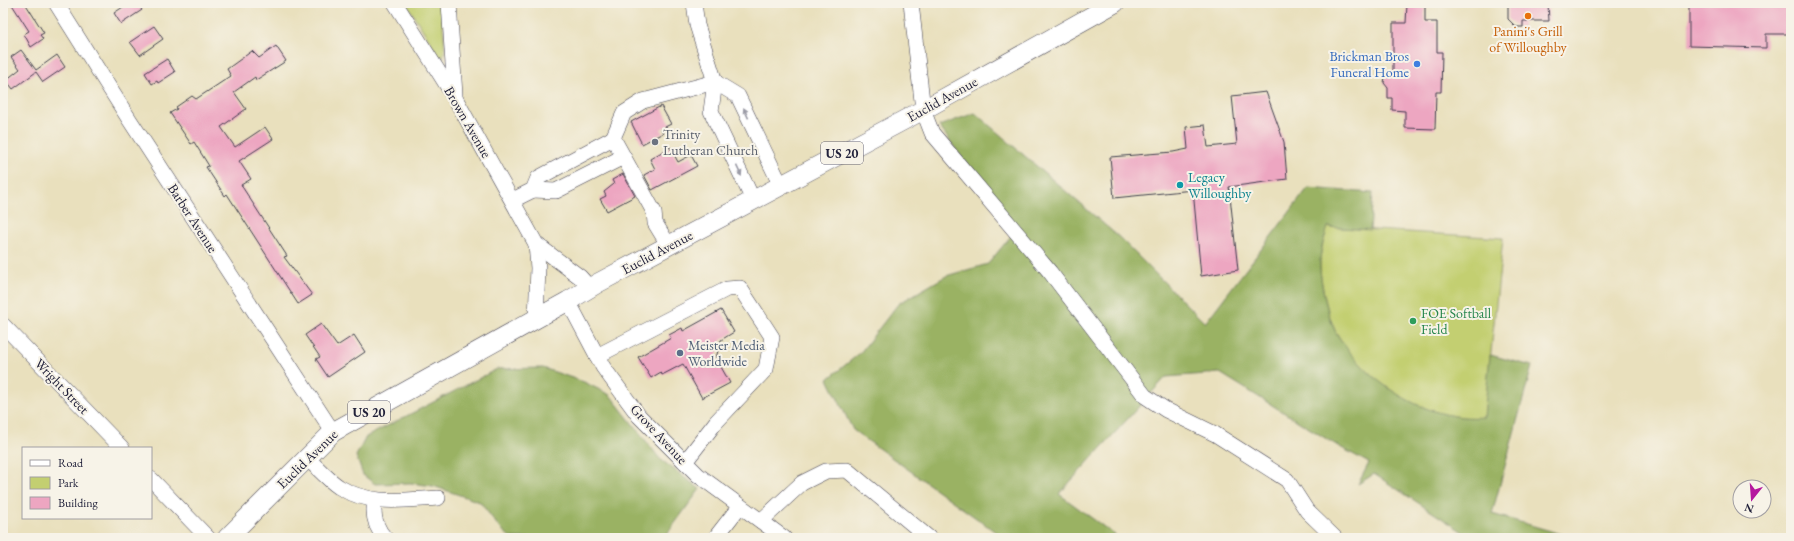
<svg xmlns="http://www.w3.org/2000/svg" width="1794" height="541" font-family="'EB Garamond',serif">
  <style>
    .green { fill: #c3cf71; stroke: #727856 }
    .forest { fill: #9ab263; stroke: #5e6a4f }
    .building { fill: #eda6c1 }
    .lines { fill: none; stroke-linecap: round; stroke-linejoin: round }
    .minor-casing { stroke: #403e4e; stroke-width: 16 }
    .major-casing { stroke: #403e4e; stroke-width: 20 }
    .minor { stroke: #fff; stroke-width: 15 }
    .major { stroke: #fff; stroke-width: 19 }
    .oneway { fill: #9c9ca7 }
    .food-dot { fill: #e8710a; stroke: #f7f3e8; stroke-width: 1.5 }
    .shop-dot { fill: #3f7fe0; stroke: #f7f3e8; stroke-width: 1.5 }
    .worship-dot { fill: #6b7280; stroke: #f7f3e8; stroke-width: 1.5 }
    .culture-dot { fill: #0f9aa8; stroke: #f7f3e8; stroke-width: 1.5 }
    .leisure-dot { fill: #2e9e5b; stroke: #f7f3e8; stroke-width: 1.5 }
    .service-dot { fill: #5c6f8a; stroke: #f7f3e8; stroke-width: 1.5 }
    .labels { text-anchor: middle; stroke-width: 4; stroke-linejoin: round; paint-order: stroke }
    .shield { fill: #f7f3e8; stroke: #62616f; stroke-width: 1 }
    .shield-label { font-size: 13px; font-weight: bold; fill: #22223b }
    .food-label { font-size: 14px; fill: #c56008; stroke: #f7f3e8 }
    .shop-label { font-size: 14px; fill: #366cbe; stroke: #f7f3e8; text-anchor: end }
    .street-label { font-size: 14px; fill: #22223b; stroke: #f7f3e8 }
    .worship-label { font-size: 14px; fill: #5b616d; stroke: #f7f3e8; text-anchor: start }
    .culture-label { font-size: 14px; fill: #0d838f; stroke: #f7f3e8; text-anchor: start }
    .leisure-label { font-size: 14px; fill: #27864d; stroke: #f7f3e8; text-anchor: start }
    .service-label { font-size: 14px; fill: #4e5e75; stroke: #f7f3e8; text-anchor: start }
  </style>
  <rect width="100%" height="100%" fill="#f7f3e8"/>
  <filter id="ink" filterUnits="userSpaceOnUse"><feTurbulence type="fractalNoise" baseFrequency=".025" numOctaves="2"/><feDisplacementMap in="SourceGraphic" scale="8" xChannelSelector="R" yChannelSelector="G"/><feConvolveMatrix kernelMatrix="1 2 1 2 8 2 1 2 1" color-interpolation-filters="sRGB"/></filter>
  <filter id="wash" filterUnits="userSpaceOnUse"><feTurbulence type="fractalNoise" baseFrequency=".012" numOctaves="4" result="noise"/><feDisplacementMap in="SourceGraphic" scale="16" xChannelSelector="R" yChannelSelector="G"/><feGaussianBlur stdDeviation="0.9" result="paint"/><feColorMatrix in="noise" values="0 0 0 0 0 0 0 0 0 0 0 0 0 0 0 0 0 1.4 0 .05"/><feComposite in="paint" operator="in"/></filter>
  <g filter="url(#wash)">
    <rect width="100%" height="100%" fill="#e9e0bd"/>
    <g class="green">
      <path d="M406,3H441L445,48L443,58L439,56Z"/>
      <path d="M1328,227L1503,238L1484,418C1425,422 1367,383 1337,334C1329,322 1319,278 1320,263C1320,251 1324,239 1328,227Z"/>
    </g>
    <g class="forest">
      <path d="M975,113L1120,238L1205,323L1308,188L1373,193L1370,230L1328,227C1324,239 1320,251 1320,263C1319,278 1329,322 1337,334C1367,382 1425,422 1484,417L1490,355L1532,366L1492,514L1575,538H1472L1374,474L1358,484L1369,463L1338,446L1220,373L1166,377L1059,494L1119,538H1004L853,430L828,379L860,353L898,304L946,276L988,264L1015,231L939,126Z"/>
      <path d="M543,368L584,382L610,395L660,459L700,489L664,538H511L499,527L480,502L433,486L411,483L375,484L363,475L356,456L366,437L497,369Z"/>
    </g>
    <g id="blocks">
      <g class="building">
        <path d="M11,3H25L44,33L40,35L43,39L31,47L24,34L29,31Z"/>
        <path d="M129,3H137L142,10L121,24L114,13Z"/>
        <path d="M1508,3L1548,4L1549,21H1523V27H1516L1508,19Z"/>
        <path d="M1689,3L1764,5V3H1791V34H1766V48L1689,46Z"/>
        <path d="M1407,4H1425V22H1437V52H1442L1441,92H1436L1435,129L1405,128V111L1392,110V98H1388V88L1384,83L1385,77L1393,71V23H1406Z"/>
        <path d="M154,26L163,39L140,55L130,42Z"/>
        <path d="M276,46L286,61L256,80L255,77L234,92L246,109L221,127L235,147L265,127L273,139L239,161L251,179L241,185L287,256L284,257L312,295L298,304L227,194L225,196L206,167L209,166L194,142L191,144L170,113L177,109L176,107L192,96L196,99L231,76L227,69L252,51L259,58Z"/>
        <path d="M21,50L36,70L57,55L65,67L43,82L36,72L13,89L6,80L20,69L11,57Z"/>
        <path d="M167,59L175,72L158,83L157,81L152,84L145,73Z"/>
        <path d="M1266,92L1284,142L1287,179L1229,187L1238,270L1201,276L1193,190L1114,198L1110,157L1173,152L1188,149L1186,127L1205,125L1208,147L1237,144L1232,96Z"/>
        <path d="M661,106L671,124L661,129L663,133L642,144L631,122Z"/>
        <path d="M670,147L678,162L691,155L697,166L652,190L644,175L655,169L650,159Z"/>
        <path d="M623,174L635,196L607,211L600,199L606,196L604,192L614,184L612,180Z"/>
        <path d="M721,310L734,332L721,340L716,358L730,383L702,398L683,364L662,375L661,372L651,378L638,357L671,338L669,335L682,328L683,331Z"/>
        <path d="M321,324L337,346L354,335L365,352L328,377L316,359L320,357L305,335Z"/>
      </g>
    </g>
  </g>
  <g filter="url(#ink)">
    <use href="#blocks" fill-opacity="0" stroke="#403e4e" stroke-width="1"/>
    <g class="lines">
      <defs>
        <g id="minor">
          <path d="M56,3L129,119L333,432"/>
          <path d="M395,3L455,98L536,244L580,277L590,288"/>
          <path d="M449,3L455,95"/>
          <path d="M694,3L697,25L715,82L711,111L753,200"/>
          <path d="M911,3L923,110L932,133L1050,272L1145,396L1166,410L1215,434L1287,480L1307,511L1335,538"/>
          <path d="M715,82L738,96L781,186"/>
          <path d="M613,138L624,113L643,101L715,82"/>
          <path d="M533,190L556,191L623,157"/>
          <path d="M513,200L533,190L538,178L613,138L654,212L655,223L669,246"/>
          <path d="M568,301L603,367L639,416L698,475L784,538"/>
          <path d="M536,319L538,268L536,244"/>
          <path d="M3,325L122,448"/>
          <path d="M597,356L727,289L740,288L772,337L766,369L716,422L685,462"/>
          <path d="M307,458C317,467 327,479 339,487C370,506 403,500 438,498"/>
          <path d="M151,479L208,538"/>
          <path d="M375,500C372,515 375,527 385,538"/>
          <path d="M761,521L802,483L826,471L847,470L929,538"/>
          <path d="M715,538L740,506"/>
        </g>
        <path id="major" d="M227,538L333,432L568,301L598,283L923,110L1115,3"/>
      </defs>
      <use href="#minor" class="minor-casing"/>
      <use href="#major" class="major-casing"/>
      <use href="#minor" class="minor"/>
      <use href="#major" class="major"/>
    </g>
    <defs><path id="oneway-solid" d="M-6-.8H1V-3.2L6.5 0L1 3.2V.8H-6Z"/></defs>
    <g class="oneway">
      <use href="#oneway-solid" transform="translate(746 113) rotate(-115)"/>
      <use href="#oneway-solid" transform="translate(739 171) rotate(65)"/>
    </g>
  </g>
  <circle class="food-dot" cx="1528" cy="16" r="4"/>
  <circle class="shop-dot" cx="1417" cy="64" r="4"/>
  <circle class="worship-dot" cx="655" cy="142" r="4"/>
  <circle class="culture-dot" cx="1180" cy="185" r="4"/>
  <circle class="leisure-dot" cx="1413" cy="321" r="4"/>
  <circle class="service-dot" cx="680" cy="353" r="4"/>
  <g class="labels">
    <g class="shield">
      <rect x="821" y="142" width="42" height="22" rx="3"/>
      <rect x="348" y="401" width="42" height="22" rx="3"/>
    </g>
    <g class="shield-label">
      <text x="842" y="158">US 20</text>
      <text x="369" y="417">US 20</text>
    </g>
    <g class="food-label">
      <text x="1528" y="36">Panini's Grill<tspan x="1528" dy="16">of Willoughby</tspan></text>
    </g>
    <g class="shop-label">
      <text x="1409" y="61">Brickman Bros<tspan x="1409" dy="16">Funeral Home</tspan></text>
    </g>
    <g class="street-label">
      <text transform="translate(942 99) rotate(-29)" y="5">Euclid Avenue</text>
      <text transform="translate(468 122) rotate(60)" y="5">Brown Avenue</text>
      <text transform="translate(193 218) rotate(57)" y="5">Barber Avenue</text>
      <text transform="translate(657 252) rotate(-28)" y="5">Euclid Avenue</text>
      <text transform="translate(62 386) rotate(46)" y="5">Wright Street</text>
      <text transform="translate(659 434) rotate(47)" y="5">Grove Avenue</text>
      <text transform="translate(307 459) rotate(-44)" y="5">Euclid Avenue</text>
    </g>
    <g class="worship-label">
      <text x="663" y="139">Trinity<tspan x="663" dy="16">Lutheran Church</tspan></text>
    </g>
    <g class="culture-label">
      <text x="1188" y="182">Legacy<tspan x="1188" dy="16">Willoughby</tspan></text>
    </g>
    <g class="leisure-label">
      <text x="1421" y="318">FOE Softball<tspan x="1421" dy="16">Field</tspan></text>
    </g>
    <g class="service-label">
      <text x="688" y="350">Meister Media<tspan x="688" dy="16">Worldwide</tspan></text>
    </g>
  </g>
  <rect width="1794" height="541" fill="none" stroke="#f7f3e8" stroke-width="16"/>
  <rect x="22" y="447" width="130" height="72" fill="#f7f3e8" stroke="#a29fa3"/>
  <rect x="30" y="460" width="20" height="6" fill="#ffffff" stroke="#a29fa3"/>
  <text x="58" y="467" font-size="12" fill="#22223b">Road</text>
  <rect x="30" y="477" width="20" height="12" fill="#c3cf71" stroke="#a29fa3"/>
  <text x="58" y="487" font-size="12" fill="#22223b">Park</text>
  <rect x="30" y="497" width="20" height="12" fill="#eda6c1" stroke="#a29fa3"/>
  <text x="58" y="507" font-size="12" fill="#22223b">Building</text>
  <g transform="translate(1752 499) rotate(197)"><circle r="19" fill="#f7f3e8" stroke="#a29fa3"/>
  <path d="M0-3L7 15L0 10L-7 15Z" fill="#b5179e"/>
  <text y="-6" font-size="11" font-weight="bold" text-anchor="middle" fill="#22223b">N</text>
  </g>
</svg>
